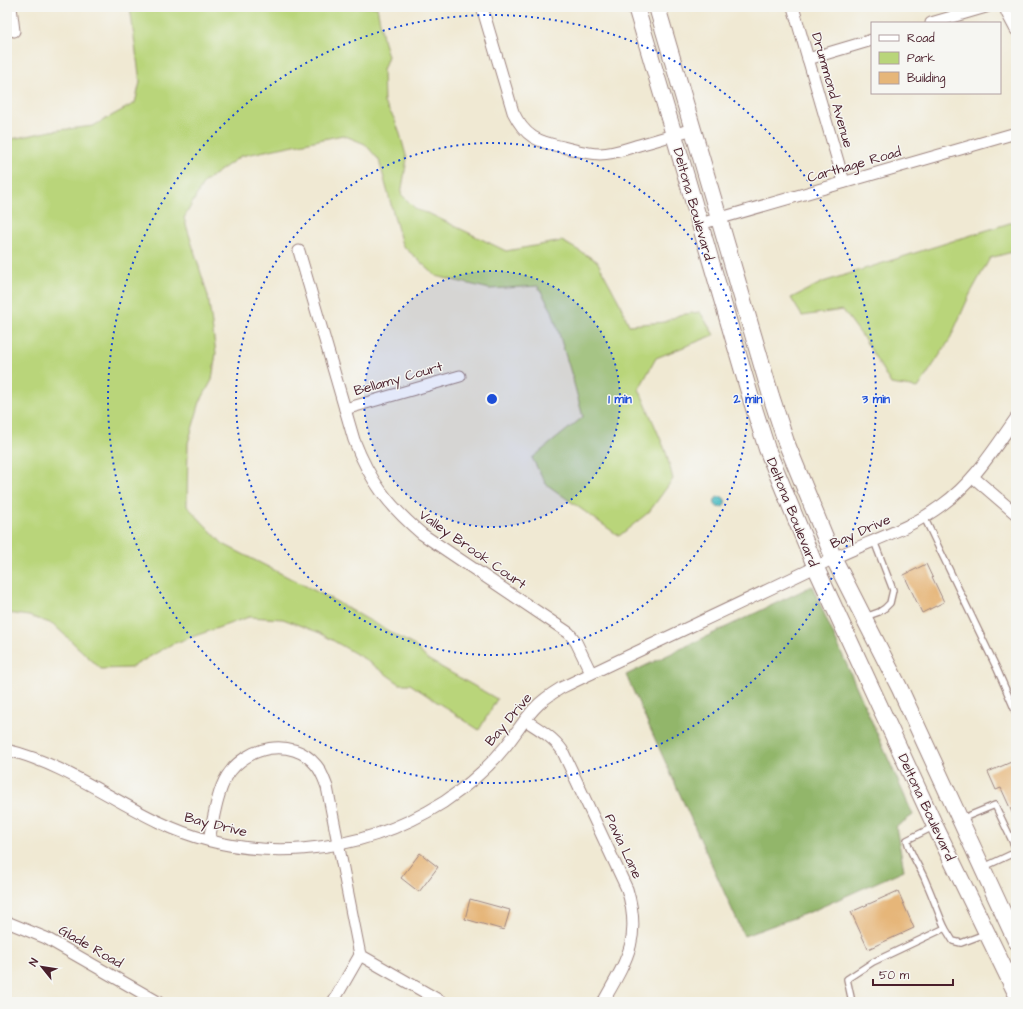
<svg xmlns="http://www.w3.org/2000/svg" width="1023" height="1009" font-family="'Architects Daughter',sans-serif">
  <style>
    .green { fill: #b9d57a; stroke: #827a52 }
    .forest { fill: #92b66a; stroke: #6e6a4a }
    .water { fill: #4fbec4; stroke: #4c6e78 }
    .building { fill: #e6b679 }
    .lines { fill: none; stroke-linecap: round; stroke-linejoin: round }
    .service-casing { stroke: #9d847f; stroke-width: 8 }
    .minor-casing { stroke: #9d847f; stroke-width: 13 }
    .secondary-casing { stroke: #9d847f; stroke-width: 18 }
    .service { stroke: #fff; stroke-width: 5.5 }
    .minor { stroke: #fff; stroke-width: 11 }
    .secondary { stroke: #fff; stroke-width: 16 }
    .ring { fill: none; stroke: #1d4ed8; stroke-width: 2; stroke-dasharray: 2 4 }
    .labels { text-anchor: middle; stroke-width: 3; stroke-linejoin: round; paint-order: stroke }
    .street-label { font-size: 14px; fill: #4a1f2b; stroke: #f6f6f2 }
    .centre { fill: #1d4ed8; stroke: #f6f6f2; stroke-width: 2 }
    .ring-label { font-size: 12px; text-anchor: middle; font-weight: bold; fill: #1d4ed8; stroke: #f6f6f2; stroke-width: 3; stroke-linejoin: round; paint-order: stroke }
  </style>
  <rect width="100%" height="100%" fill="#f6f6f2"/>
  <filter id="ink" filterUnits="userSpaceOnUse"><feTurbulence type="fractalNoise" baseFrequency=".025" numOctaves="2"/><feDisplacementMap in="SourceGraphic" scale="8" xChannelSelector="R" yChannelSelector="G"/><feConvolveMatrix kernelMatrix="1 2 1 2 8 2 1 2 1" color-interpolation-filters="sRGB"/></filter>
  <filter id="wash" filterUnits="userSpaceOnUse"><feTurbulence type="fractalNoise" baseFrequency=".012" numOctaves="4" result="noise"/><feDisplacementMap in="SourceGraphic" scale="16" xChannelSelector="R" yChannelSelector="G"/><feGaussianBlur stdDeviation="0.9" result="paint"/><feColorMatrix in="noise" values="0 0 0 0 0 0 0 0 0 0 0 0 0 0 0 0 0 1.4 0 .05"/><feComposite in="paint" operator="in"/></filter>
  <g filter="url(#wash)">
    <rect width="100%" height="100%" fill="#f0e9d3"/>
    <g class="green">
      <path d="M130,7H377L384,43L388,56L383,70L384,103L394,118L400,134L407,159L401,194L417,210L430,214L506,251L562,241L597,261L619,302L629,325L665,322L679,315L700,312L714,335L656,358L639,389L666,452L673,479L649,512L619,536L546,484L532,458L583,417L572,376L552,311L538,286L490,289L436,276L402,245L379,160L365,144L343,135L241,156L204,182L184,218L208,296L216,353L212,380L200,402L188,443L187,506L223,544L337,602L415,646L427,659L497,699L479,730L410,684H400L363,658L320,633L283,619L249,617L172,644L130,668L101,669L53,624L29,616L7,613V140L51,131L93,126L135,103L140,82Z"/>
      <path d="M1016,221V251L990,258L970,294L949,341L918,388L891,384L865,340L843,310L802,316L791,298L823,282Z"/>
    </g>
    <path class="forest" d="M812,586L913,815L896,827L904,870L810,912L744,936L626,675Z"/>
    <circle class="water" cx="720" cy="502" r="5.5"/>
    <g id="blocks">
      <g class="building">
        <path d="M926,564L944,602L922,613L904,575Z"/>
        <path d="M1016,760V821L1001,788L996,790L988,772Z"/>
        <path d="M420,853L438,867L419,892L401,878Z"/>
        <path d="M898,891L914,928L868,949L851,912Z"/>
        <path d="M470,899L510,910L504,930L465,919Z"/>
      </g>
    </g>
  </g>
  <g filter="url(#ink)">
    <use href="#blocks" fill-opacity="0" stroke="#9d847f" stroke-width="1"/>
    <g class="lines">
      <defs>
        <g id="service">
          <path d="M924,517L997,669L1016,713"/>
          <path d="M865,617L879,612L885,608L890,603L893,590L874,541"/>
          <path d="M961,819L995,805L1016,849"/>
          <path d="M984,867L1016,852"/>
          <path d="M945,928L953,941L961,943L985,934"/>
          <path d="M852,1002L847,979L873,962L945,928C938,913 933,897 926,882C921,868 910,855 907,840L933,827"/>
        </g>
        <g id="minor">
          <path d="M11,7L14,31"/>
          <path d="M482,7L513,112C525,137 538,142 563,147C575,150 587,154 600,154C613,154 626,149 639,145C657,140 674,135 692,129"/>
          <path d="M793,7L844,182"/>
          <path d="M1005,7L1007,13L1016,30"/>
          <path d="M931,23L986,7"/>
          <path d="M808,59L872,40"/>
          <path d="M700,224L1016,133"/>
          <path d="M299,251L354,440C370,481 388,505 422,534L569,633L576,642L591,673"/>
          <path d="M345,409L460,376"/>
          <path d="M973,477L1016,514"/>
          <path d="M525,720C539,729 553,737 562,750L627,889C642,938 627,960 603,1002"/>
          <path d="M7,750C62,763 108,798 159,822C250,866 359,856 444,802C466,787 488,768 505,747C515,735 523,721 534,709C542,700 551,694 561,688C652,644 744,602 834,558C870,541 910,529 942,505C974,482 994,449 1016,418"/>
          <path d="M209,840C213,821 217,792 227,776C246,746 292,736 316,765C322,772 324,779 327,787L360,955L442,1002"/>
          <path d="M7,922L46,938L158,1002"/>
          <path d="M333,1002L360,955"/>
        </g>
        <g id="secondary">
          <path d="M636,7L674,135L752,402L767,449L816,568L935,826L1016,993"/>
          <path d="M657,7L771,396L786,442L834,559L900,689L1016,941"/>
        </g>
      </defs>
      <use href="#service" class="service-casing"/>
      <use href="#minor" class="minor-casing"/>
      <use href="#secondary" class="secondary-casing"/>
      <use href="#service" class="service"/>
      <use href="#minor" class="minor"/>
      <use href="#secondary" class="secondary"/>
    </g>
  </g>
  <circle cx="492" cy="399" r="128" fill="#1d4ed8" fill-opacity=".12"/>
  <g class="ring">
    <circle cx="492" cy="399" r="128"/>
    <circle cx="492" cy="399" r="256"/>
    <circle cx="492" cy="399" r="384"/>
  </g>
  <g class="labels">
    <g class="street-label">
      <text transform="translate(833 90) rotate(74)" y="5">Drummond Avenue</text>
      <text transform="translate(854 164) rotate(-16)" y="5">Carthage Road</text>
      <text transform="translate(694 204) rotate(74)" y="5">Deltona Boulevard</text>
      <text transform="translate(398 378) rotate(-16)" y="5">Bellamy Court</text>
      <text transform="translate(793 512) rotate(68)" y="5">Deltona Boulevard</text>
      <text transform="translate(860 531) rotate(-24)" y="5">Bay Drive</text>
      <text transform="translate(473 549) rotate(35)" y="5">Valley Brook Court</text>
      <text transform="translate(508 719) rotate(-50)" y="5">Bay Drive</text>
      <text transform="translate(927 807) rotate(65)" y="5">Deltona Boulevard</text>
      <text transform="translate(216 824) rotate(14)" y="5">Bay Drive</text>
      <text transform="translate(624 846) rotate(65)" y="5">Pavia Lane</text>
      <text transform="translate(91 946) rotate(30)" y="5">Glade Road</text>
    </g>
  </g>
  <circle cx="492" cy="399" r="6" class="centre"/>
  <g class="ring-label">
    <text x="620" y="403">1 min</text>
    <text x="748" y="403">2 min</text>
    <text x="876" y="403">3 min</text>
  </g>
  <rect width="1023" height="1009" fill="none" stroke="#f6f6f2" stroke-width="24"/>
  <rect x="871" y="22" width="130" height="72" fill="#f6f6f2" stroke="#b1a0a2"/>
  <rect x="879" y="35" width="20" height="6" fill="#ffffff" stroke="#b1a0a2"/>
  <text x="907" y="42" font-size="12" fill="#4a1f2b">Road</text>
  <rect x="879" y="52" width="20" height="12" fill="#b9d57a" stroke="#b1a0a2"/>
  <text x="907" y="62" font-size="12" fill="#4a1f2b">Park</text>
  <rect x="879" y="72" width="20" height="12" fill="#e6b679" stroke="#b1a0a2"/>
  <text x="907" y="82" font-size="12" fill="#4a1f2b">Building</text>
  <g transform="translate(42 967) rotate(300)" stroke="#f6f6f2" stroke-width="3" paint-order="stroke">
  <path d="M0-3L7 15L0 10L-7 15Z" fill="#4a1f2b"/>
  <text y="-6" font-size="11" font-weight="bold" text-anchor="middle" fill="#4a1f2b">N</text>
  </g>
  <path d="M873 979v6h80v-6" fill="none" stroke="#4a1f2b" stroke-width="2"/>
  <text x="879" y="979" font-size="12" fill="#4a1f2b" stroke="#f6f6f2" stroke-width="3" paint-order="stroke">50 m</text>
</svg>
